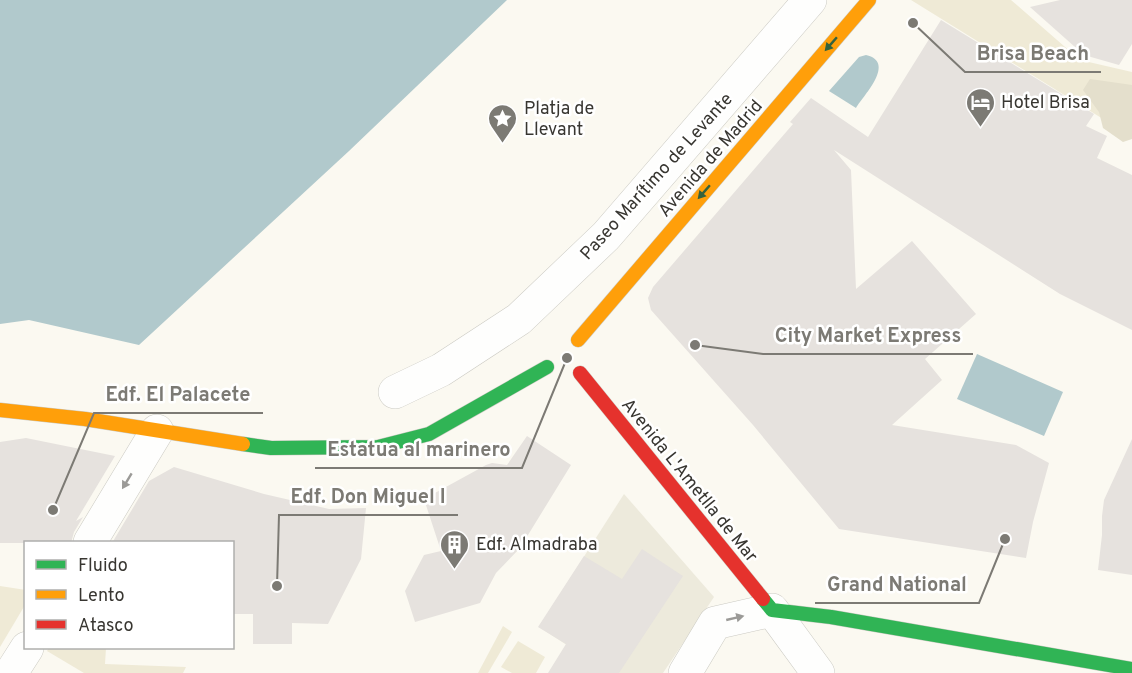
<svg xmlns="http://www.w3.org/2000/svg" width="1132" height="673" font-family="Overpass,sans-serif">
  <style>
    .built { fill: #edeadc }
    .green { fill: #efead6 }
    .forest { fill: #e4dfcc }
    .water { fill: #b1c9cc }
    .building { fill: #e6e2de }
    .lines { fill: none; stroke-linecap: round; stroke-linejoin: round }
    .street-casing { stroke: #cbcac3; stroke-width: 34 }
    .fast-casing { stroke: #cbcac3; stroke-width: 15 }
    .slow-casing { stroke: #cbcac3; stroke-width: 15 }
    .jam-casing { stroke: #cbcac3; stroke-width: 15 }
    .street { stroke: #fefefd; stroke-width: 33 }
    .fast { stroke: #30b455; stroke-width: 14 }
    .slow { stroke: #ff9f0a; stroke-width: 14 }
    .jam { stroke: #e5322d; stroke-width: 14 }
    .oneway { fill: #35623e }
    .oneway2 { fill: #9b9a97 }
    .labels { text-anchor: middle; stroke-width: 5; stroke-linejoin: round; paint-order: stroke }
    .poi-label { font-size: 18px; fill: #383631; stroke: #fff; text-anchor: start }
    .street-label { font-size: 18px; fill: #383631; stroke: #fff }
    .leader { fill: none; stroke: #7c7a74; stroke-width: 2 }
    .callout-dot { fill: #7c7a74; stroke: #fff; stroke-width: 2 }
    .callout-label { font-size: 20px; text-anchor: middle; font-weight: bold; fill: #7c7a74; stroke: #fff; stroke-width: 5; stroke-linejoin: round; paint-order: stroke }
  </style>
  <rect width="100%" height="100%" fill="#fbf9f1"/>
  <path class="built" d="M624,494L714,597L663,673H610L539,627Z"/>
  <g class="green">
    <path d="M911,0H1011L1080,60L1132,72V137Z"/>
    <path d="M0,586L26,590L25,605L0,647Z"/>
    <path d="M503,626L512,632L488,673H478Z"/>
    <path d="M518,641L545,657L536,673H512L501,667Z"/>
    <path d="M49,648H106L105,664L186,667L183,673H84L47,651Z"/>
  </g>
  <path class="forest" d="M1090,79L1132,85V139L1123,142L1103,128L1099,112L1083,90Z"/>
  <g class="water">
    <path d="M0,0H507L349,151L139,345L29,320L0,324Z"/>
    <path d="M866,55C896,62 865,94 856,108L829,91L859,57Z"/>
    <path d="M977,354L1063,392L1044,436L957,399Z"/>
  </g>
  <g class="building">
    <path d="M1060,0H1132V44L1119,65L1084,55L1030,7Z"/>
    <path d="M941,20L1094,114L1086,126L1107,136L1097,158L1132,175V330L1060,294L834,150L851,170L856,289L912,241L976,314L925,359L942,380L892,425L1016,445L1049,463L1033,522L1026,558L839,529L753,425L651,310L648,298L653,287L793,124L790,122L811,98L868,137Z"/>
    <path d="M527,436L571,465L520,548L496,573L480,603L415,622L405,591L424,555L441,551L424,499L486,465L492,463L507,465Z"/>
    <path d="M26,438L115,456L76,521L83,517L74,532L71,543H0V442Z"/>
    <path d="M1132,439V575L1098,570L1102,535V516L1104,500Z"/>
    <path d="M174,467L264,494L329,509L366,508L361,559L328,624L292,623V644H253V614H232V543H112L149,481Z"/>
    <path d="M642,549L683,576L619,673H548L566,644L538,627L584,556L622,579Z"/>
  </g>
  <g class="lines">
    <defs>
      <g id="street">
        <path d="M395,392L441,370L519,319L606,236L810,0"/>
        <path d="M90,542L157,431"/>
        <path d="M11,673L27,648"/>
        <path d="M685,673L715,623L772,610L818,673"/>
      </g>
      <g id="fast">
        <path d="M243,444L271,448L378,447L429,434L547,367"/>
        <path d="M763,599L772,610L831,617L1132,669"/>
      </g>
      <g id="slow">
        <path d="M578,340L869,0"/>
        <path d="M0,410L85,419L243,444"/>
      </g>
      <path id="jam" d="M580,373L763,599"/>
    </defs>
    <use href="#street" class="street-casing"/>
    <use href="#fast" class="fast-casing"/>
    <use href="#slow" class="slow-casing"/>
    <use href="#jam" class="jam-casing"/>
    <use href="#street" class="street"/>
    <use href="#fast" class="fast"/>
    <use href="#slow" class="slow"/>
    <use href="#jam" class="jam"/>
  </g>
  <defs><path id="oneway-solid" d="M-6-.8H1V-3.2L6.5 0L1 3.2V.8H-6Z" transform="scale(1.5)"/></defs>
  <g class="oneway">
    <use href="#oneway-solid" transform="translate(831 44) rotate(131)"/>
    <use href="#oneway-solid" transform="translate(704 192) rotate(131)"/>
  </g>
  <g class="oneway2">
    <use href="#oneway-solid" transform="translate(127 481) rotate(121)"/>
    <use href="#oneway-solid" transform="translate(735 618) rotate(-13)"/>
  </g>
  <defs>
    <symbol id="hotel-pin" viewBox="-11 -11 22 30"><path d="M0 17L-7.5 6A9.5 9.5 0 1 1 7.5 6Z" fill="#7c7a74" stroke="#fff"/><path d="M-6-4.5h1.5V1H6V5H4.5V3h-9V5H-6ZM-4 0a1.8 1.8 0 1 1 3.6 0ZM.5 0V-2.5h3Q6-2.5 6 0Z" fill="#fff"/></symbol>
    <symbol id="sight-pin" viewBox="-11 -11 22 30"><path d="M0 17L-7.5 6A9.5 9.5 0 1 1 7.5 6Z" fill="#7c7a74" stroke="#fff"/><path d="M0-6L1.8-2.2L6-1.7L2.9 1.2L3.7 5.4L0 3.3L-3.7 5.4L-2.9 1.2L-6-1.7L-1.8-2.2Z" fill="#fff"/></symbol>
    <symbol id="building-pin" viewBox="-11 -11 22 30"><path d="M0 17L-7.5 6A9.5 9.5 0 1 1 7.5 6Z" fill="#7c7a74" stroke="#fff"/><path d="M-4-6H4V6H1V3H-1V6H-4ZM-2.5-4.3h1.7v1.8h-1.7ZM.8-4.3h1.7v1.8H.8ZM-2.5-1h1.7V.8h-1.7ZM.8-1h1.7V.8H.8Z" fill="#fff"/></symbol>
  </defs>
  <g fill-rule="evenodd">
    <use href="#hotel-pin" x="964" y="86" width="33" height="45"/>
    <use href="#sight-pin" x="486" y="102" width="33" height="45"/>
    <use href="#building-pin" x="438" y="528" width="33" height="45"/>
  </g>
  <g class="labels">
    <g class="poi-label">
      <text x="1001" y="108">Hotel Brisa</text>
      <text x="524" y="114">Platja de<tspan x="524" dy="21">Llevant</tspan></text>
      <text x="476" y="550">Edf. Almadraba</text>
    </g>
    <g class="street-label">
      <text transform="translate(710 158) rotate(-49)" y="6">Avenida de Madrid</text>
      <text transform="translate(656 176) rotate(-48)" y="6">Paseo Marítimo de Levante</text>
      <text transform="translate(690 480) rotate(51)" y="6">Avenida L'Ametlla de Mar</text>
    </g>
  </g>
  <path class="leader" d="M913 23L965 72H1101M695 345L763 354H973M53 510L94 413H263M567 358L522 468H315M277 586L279 515H458M1005 539L979 603H815"/>
  <g class="callout-dot">
    <circle cx="913" cy="23" r="6"/>
    <circle cx="695" cy="345" r="6"/>
    <circle cx="53" cy="510" r="6"/>
    <circle cx="567" cy="358" r="6"/>
    <circle cx="277" cy="586" r="6"/>
    <circle cx="1005" cy="539" r="6"/>
  </g>
  <g class="callout-label">
    <text x="1033" y="60">Brisa Beach</text>
    <text x="868" y="342">City Market Express</text>
    <text x="178" y="401">Edf. El Palacete</text>
    <text x="419" y="456">Estatua al marinero</text>
    <text x="368" y="503">Edf. Don Miguel I</text>
    <text x="897" y="591">Grand National</text>
  </g>
  <rect x="24" y="541" width="210" height="108" fill="#ffffff" stroke="#afafad" stroke-width="1.5"/>
  <rect x="36" y="560" width="30" height="9" fill="#30b455" stroke="#afafad" stroke-width="1.5"/>
  <text x="78" y="571" font-size="18" fill="#383631">Fluido</text>
  <rect x="36" y="590" width="30" height="9" fill="#ff9f0a" stroke="#afafad" stroke-width="1.5"/>
  <text x="78" y="601" font-size="18" fill="#383631">Lento</text>
  <rect x="36" y="620" width="30" height="9" fill="#e5322d" stroke="#afafad" stroke-width="1.5"/>
  <text x="78" y="631" font-size="18" fill="#383631">Atasco</text>
</svg>
